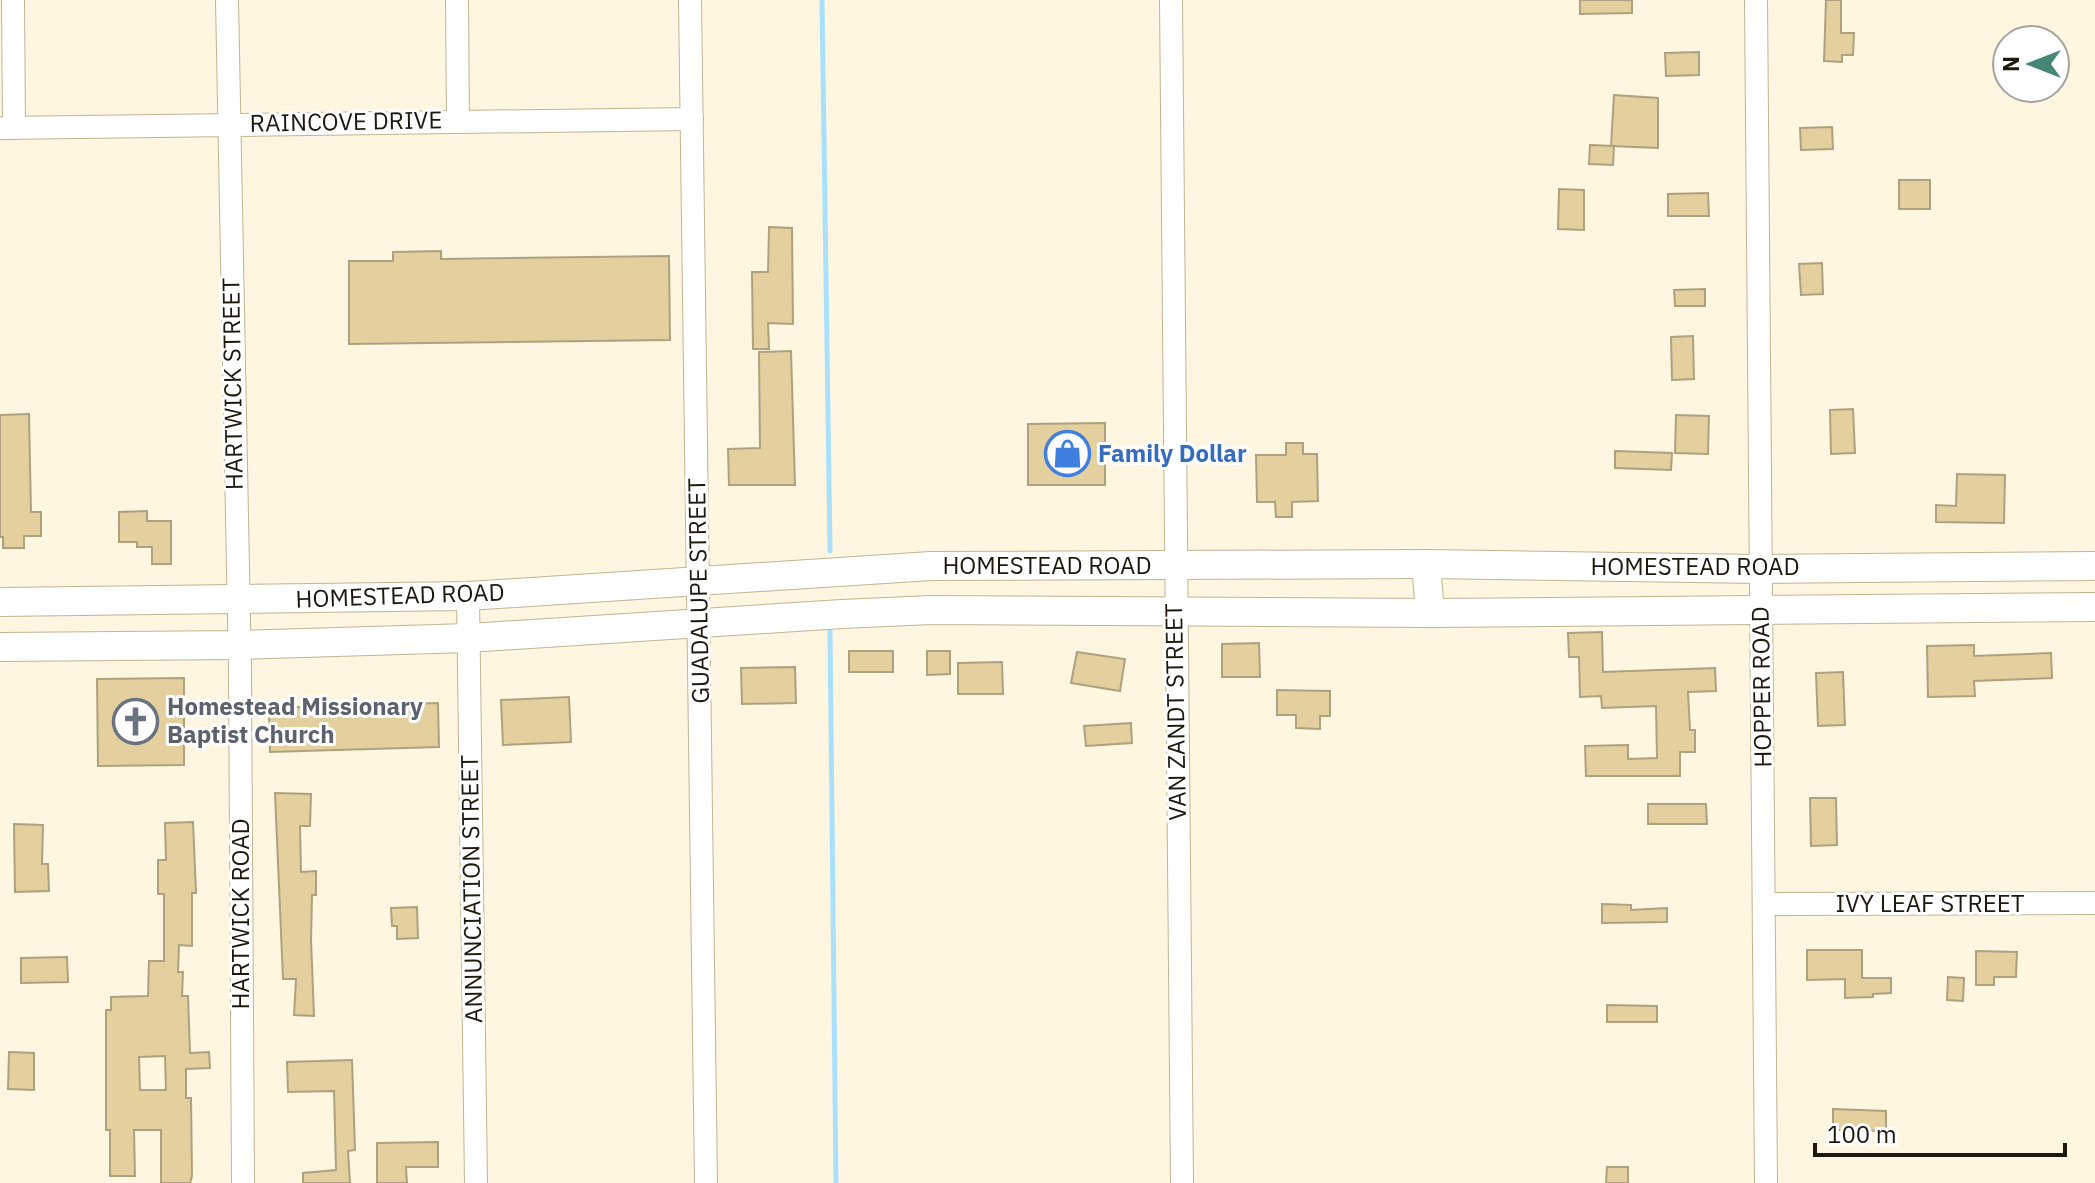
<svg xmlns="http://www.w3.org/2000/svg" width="2095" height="1183" font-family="'IBM Plex Sans',sans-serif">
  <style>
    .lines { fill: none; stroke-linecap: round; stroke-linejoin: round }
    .stream { stroke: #a9e1fc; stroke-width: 5 }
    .building { fill: #e3d09e; stroke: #aea17f; stroke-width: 2; fill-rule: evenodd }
    .minor-casing { stroke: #c1b492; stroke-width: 24 }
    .major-casing { stroke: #c1b492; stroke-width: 30 }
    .minor { stroke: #fff; stroke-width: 22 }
    .major { stroke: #fff; stroke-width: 28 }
    .labels { text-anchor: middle; stroke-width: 6; stroke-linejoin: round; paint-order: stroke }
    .street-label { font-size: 24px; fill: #1e190c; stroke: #fff }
    .shop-label { font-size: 24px; font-weight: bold; fill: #366cbe; stroke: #fff; text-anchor: start }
    .worship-label { font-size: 24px; font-weight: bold; fill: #5b616d; stroke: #fff; text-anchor: start }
  </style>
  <rect width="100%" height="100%" fill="#fef6e1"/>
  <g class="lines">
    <g class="stream">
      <path d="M822,0L830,551"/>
      <path d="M830,631L836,1183"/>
    </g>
  </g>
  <g class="building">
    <path d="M1580,0H1632V13L1580,14Z"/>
    <path d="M1826,0H1841V33H1854L1853,55H1842V62L1824,61Z"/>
    <path d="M1699,52V75L1666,76L1665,53Z"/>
    <path d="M1614,95L1658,98V148L1611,146Z"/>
    <path d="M1832,127L1833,149L1801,150L1800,128Z"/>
    <path d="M1590,145L1614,146L1613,165L1589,164Z"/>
    <rect x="1899" y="180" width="31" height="29"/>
    <path d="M1559,189L1584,190V230L1558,229Z"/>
    <path d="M1708,193L1709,216H1668V194Z"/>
    <path d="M769,227L792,228L793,324L768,323L769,349H753L752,272H768Z"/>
    <path d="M441,251V259L669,256L670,340L349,344V261H393V252Z"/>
    <path d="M1822,263L1823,294L1801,295L1799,264Z"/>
    <path d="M1705,289V306H1675L1674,290Z"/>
    <path d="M1693,336L1694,379L1672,380L1671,337Z"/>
    <path d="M791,351L795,485H729L728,449L760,448L759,352Z"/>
    <path d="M1853,409L1855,453L1831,454L1830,410Z"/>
    <path d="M29,414L31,512H41V536H24V548H3V537H0V415Z"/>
    <path d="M1676,415L1709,416L1708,454L1675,453Z"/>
    <path d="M1105,423V485H1028V424Z"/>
    <path d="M1286,443H1303V454H1317L1318,501L1292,502V517H1276L1275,502H1257L1256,455H1286Z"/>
    <path d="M1615,451L1672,453L1671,470L1615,468Z"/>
    <path d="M1957,474L2005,475L2004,523L1936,522V505L1956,506Z"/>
    <path d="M147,511V521H171V564H152V547H137V542H119V512Z"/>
    <path d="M1602,632L1603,672L1715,668L1716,691L1688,692L1690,730H1695V752H1680V776H1586L1585,746L1628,745V759L1657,758L1656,706L1602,708L1601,696L1580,697L1579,657H1569L1568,633Z"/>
    <path d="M1259,643L1260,677H1222V644Z"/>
    <path d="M1974,645V656L2051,653L2052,678L1974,681L1975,696L1928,697L1927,646Z"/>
    <rect x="849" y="651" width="44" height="21"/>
    <path d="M927,651H950V674L927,675Z"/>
    <path d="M1077,652L1125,659L1120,691L1071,683Z"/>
    <path d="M1002,662L1003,694H958V663Z"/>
    <path d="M795,667L796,703L742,704L741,668Z"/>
    <path d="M1843,672L1845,725L1818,726L1816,673Z"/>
    <path d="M184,678V765L98,766L97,679Z"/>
    <path d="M1277,690L1330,691V716H1320V729L1296,728V715H1277Z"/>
    <path d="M569,697L571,742L503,745L501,700Z"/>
    <path d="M438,703L439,747L270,752L269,708Z"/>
    <path d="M1131,723L1132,743L1086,746L1084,726Z"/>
    <path d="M275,793L311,794L310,826H300L301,872L316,871V895H312L311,940L314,1016L294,1015L296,979H283Z"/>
    <path d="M1810,798H1836L1837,845L1811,846Z"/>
    <path d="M1648,804H1706L1707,824H1648Z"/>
    <path d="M193,822L196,893H192V946L179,945L178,972H183L182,996H188L190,1053L209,1052L210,1068L186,1069V1098H191L192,1176L190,1183H161V1130H134L135,1176H110V1130H106V1010H111V997L148,996L149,961H164V894H158V860H166L165,823ZM165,1056L166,1090H140L139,1057Z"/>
    <path d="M14,824L43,825L42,864H48L49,891L15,892Z"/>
    <path d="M1602,904L1631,905V910L1667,908V922L1602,923Z"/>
    <path d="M417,907L418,938L397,939V926H392L391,908Z"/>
    <path d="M1807,950H1862V978H1891V993L1873,994V997L1845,998V979L1807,980Z"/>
    <path d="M1976,951L2017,952L2016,977H1994V985H1976Z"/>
    <path d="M67,957L68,982L21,983V958Z"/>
    <path d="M1948,977L1964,978L1963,1001L1947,1000Z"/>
    <path d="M1607,1005L1657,1006V1022H1607Z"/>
    <path d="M9,1052L34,1053V1090L8,1089Z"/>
    <path d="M352,1060L355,1150L348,1151L350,1183H303V1173L336,1170L334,1091L288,1092L287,1062Z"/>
    <path d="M1833,1109L1886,1111V1131L1833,1130Z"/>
    <path d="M438,1142V1167H406L407,1183H377V1143Z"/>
    <path d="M1607,1167H1628V1183H1606Z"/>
  </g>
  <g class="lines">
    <defs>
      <g id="minor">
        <path d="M13,0L14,128"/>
        <path d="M227,0L240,672L243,1183"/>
        <path d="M457,0L458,121"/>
        <path d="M690,0L706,1183"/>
        <path d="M1171,0L1182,1183"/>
        <path d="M1756,0L1766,1183"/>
        <path d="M0,128L692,119"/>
        <path d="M468,596L476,1183"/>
        <path d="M1765,904L2095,903"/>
      </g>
      <g id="major">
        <path d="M1426,564L1430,613"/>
        <path d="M0,602L468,596L931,566L1426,564L1760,569L2095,566"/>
        <path d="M0,647L239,645L468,638L842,614L932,610L1430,613L2095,607"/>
      </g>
    </defs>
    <use href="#minor" class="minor-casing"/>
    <use href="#major" class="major-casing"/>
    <use href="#minor" class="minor"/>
    <use href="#major" class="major"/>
  </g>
  <defs>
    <symbol id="shop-ring" viewBox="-11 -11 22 22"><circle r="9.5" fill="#fff" stroke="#3f7fe0" stroke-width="1.5"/><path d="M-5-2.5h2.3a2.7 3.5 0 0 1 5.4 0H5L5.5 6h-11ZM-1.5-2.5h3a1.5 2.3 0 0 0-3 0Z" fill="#3f7fe0"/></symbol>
    <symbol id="church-ring" viewBox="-11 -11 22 22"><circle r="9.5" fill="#fff" stroke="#6b7280" stroke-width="1.5"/><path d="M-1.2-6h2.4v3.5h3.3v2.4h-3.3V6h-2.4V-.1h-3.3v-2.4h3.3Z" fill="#6b7280"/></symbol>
  </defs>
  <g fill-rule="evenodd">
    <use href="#shop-ring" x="1042" y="428" width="51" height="51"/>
    <use href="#church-ring" x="110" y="696" width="51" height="51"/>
  </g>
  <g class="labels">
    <g class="street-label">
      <text transform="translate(346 122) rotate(-1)" y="8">RAINCOVE DRIVE</text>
      <text transform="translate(233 384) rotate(-91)" y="8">HARTWICK STREET</text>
      <text x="1047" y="574">HOMESTEAD ROAD</text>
      <text x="1695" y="575">HOMESTEAD ROAD</text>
      <text transform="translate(699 591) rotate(-91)" y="8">GUADALUPE STREET</text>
      <text transform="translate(400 596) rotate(-2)" y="8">HOMESTEAD ROAD</text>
      <text transform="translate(1762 687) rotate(-91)" y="8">HOPPER ROAD</text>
      <text transform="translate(1176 712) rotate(-91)" y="8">VAN ZANDT STREET</text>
      <text transform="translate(472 889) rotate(-91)" y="8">ANNUNCIATION STREET</text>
      <text x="1930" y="912">IVY LEAF STREET</text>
      <text transform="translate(241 914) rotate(-90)" y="8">HARTWICK ROAD</text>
    </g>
    <g class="shop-label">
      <text x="1098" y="462">Family Dollar</text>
    </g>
    <g class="worship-label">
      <text x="167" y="715">Homestead Missionary<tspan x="167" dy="28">Baptist Church</tspan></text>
    </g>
  </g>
  <g transform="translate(2031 64) rotate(270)"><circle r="38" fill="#ffffff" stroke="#a5a39e" stroke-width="2"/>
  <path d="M0-6L14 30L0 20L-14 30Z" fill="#458677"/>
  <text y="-12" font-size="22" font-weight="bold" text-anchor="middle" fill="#1e190c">N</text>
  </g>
  <path d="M1815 1143v12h250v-12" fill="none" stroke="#1e190c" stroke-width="4"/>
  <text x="1827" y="1143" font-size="24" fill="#1e190c" stroke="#ffffff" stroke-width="6" paint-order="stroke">100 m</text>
</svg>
